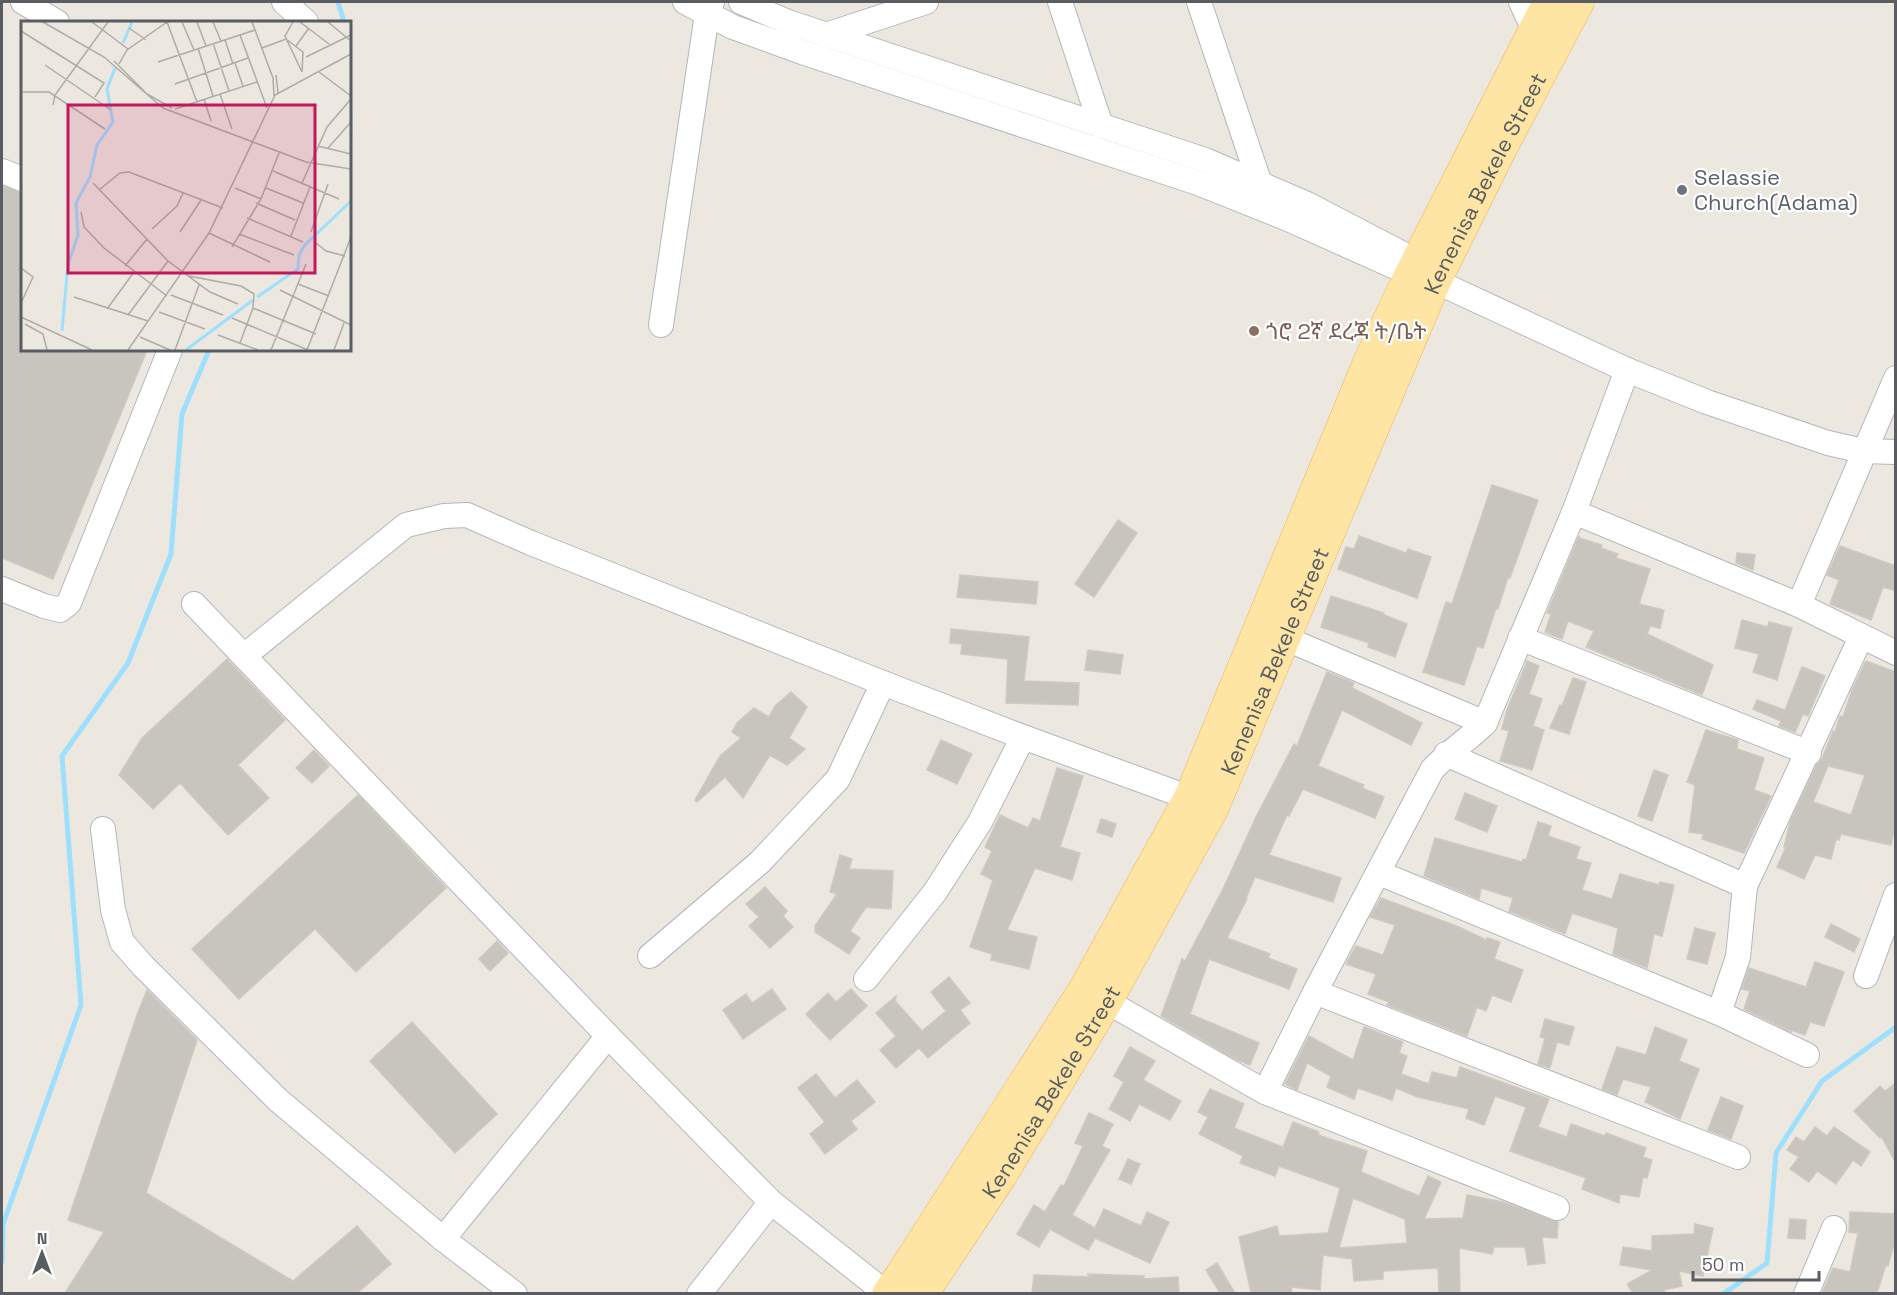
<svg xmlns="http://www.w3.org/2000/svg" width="1897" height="1295" font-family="'Space Grotesk','Noto Sans Ethiopic',sans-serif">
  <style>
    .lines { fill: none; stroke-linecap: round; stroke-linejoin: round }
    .stream { stroke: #9edffe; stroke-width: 5 }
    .building { fill: #c8c5bf; stroke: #d0c9be; stroke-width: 1.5; fill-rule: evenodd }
    .minor-casing { stroke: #b3b7bb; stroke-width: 26 }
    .major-casing { stroke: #efb356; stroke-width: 33 }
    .minor { stroke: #fff; stroke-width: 24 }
    .major { stroke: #fee5a3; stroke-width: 32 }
    .worship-dot { fill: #6b7280; stroke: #fff; stroke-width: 2 }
    .education-dot { fill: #8d6e63; stroke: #fff; stroke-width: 2 }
    .labels { text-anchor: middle; stroke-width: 4.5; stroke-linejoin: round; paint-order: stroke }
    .worship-label { font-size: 22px; fill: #5b616d; stroke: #fff; text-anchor: start }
    .street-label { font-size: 22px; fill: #595d61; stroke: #fff }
    .education-label { font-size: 22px; fill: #785e54; stroke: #fff; text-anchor: start }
    .inset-river { fill: none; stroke: #9edffe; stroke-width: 3 }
    .inset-road { fill: none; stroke: #adaca9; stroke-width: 1.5 }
    .view { fill: #c2185b; fill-opacity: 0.15; stroke: #c2185b; stroke-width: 3 }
    .inset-edge { fill: none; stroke: #595d61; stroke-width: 3 }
  </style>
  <rect width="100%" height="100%" fill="#ece8e0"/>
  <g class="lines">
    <g class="stream">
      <path d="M338,2L344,22"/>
      <path d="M350,116V134"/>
      <path d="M2,1262L3,1224L81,1005L62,756L128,663L171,554L182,414L209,350"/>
      <path d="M1723,1294L1767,1263L1776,1153L1822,1081L1896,1027"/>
    </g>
  </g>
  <g class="building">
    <path d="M2,186L22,193V350H147L53,579L2,558Z"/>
    <path d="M1492,485L1538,500L1510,578L1508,577L1498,609L1496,608L1483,648L1477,646L1464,685L1423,672L1446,602L1452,604Z"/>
    <path d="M1118,520L1137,533L1094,597L1075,584Z"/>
    <path d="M1359,536L1406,553L1408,549L1431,557L1417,598L1338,569L1346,547L1354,549Z"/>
    <path d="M1579,536V538L1602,545L1601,548L1618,554L1616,558L1650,569L1639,604L1664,610L1660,628L1650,626L1647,634L1713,665L1702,695L1586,647L1594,631L1568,621L1562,639L1545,632L1551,614L1547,613Z"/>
    <path d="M1840,546L1896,566V591L1883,587L1871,620L1830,604L1839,580L1827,575Z"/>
    <path d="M1737,553L1755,555L1753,570L1736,563Z"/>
    <path d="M960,575L1038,582L1036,604L957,597Z"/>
    <path d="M1331,596L1384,613V615L1407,624L1395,657L1368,647L1369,643L1321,627Z"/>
    <path d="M1742,620L1768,627L1769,622L1792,628L1777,680L1753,672L1759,654L1735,648Z"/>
    <path d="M951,629L1029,637L1024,681L1079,683L1078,705L1006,703L1008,659L961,654L962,644L950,643Z"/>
    <path d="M1088,650L1123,655L1120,674L1085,670Z"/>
    <path d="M227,659L285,720L238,765L269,798L228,835L180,783L153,809L119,775L142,738Z"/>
    <path d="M1527,661L1539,666L1529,694L1542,699L1533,726L1544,730L1532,770L1500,761L1509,731L1502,729L1507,710Z"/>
    <path d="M1866,661L1896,672V822L1891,845L1841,834L1839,840L1836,839L1831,859L1815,855L1804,879L1777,867L1786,847H1784L1790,822L1817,764L1822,759L1833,731L1835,732L1840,716L1843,717L1852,690ZM1828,766L1865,775L1851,815L1813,802Z"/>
    <path d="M1802,667L1825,676L1808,716L1803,714L1795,732L1779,726L1781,721L1753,709L1757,700L1785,710Z"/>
    <path d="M1327,672L1354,683L1352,688L1422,723L1411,745L1342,710L1318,766L1364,785L1362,788L1384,797L1375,818L1303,789L1289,816L1287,815L1269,855L1341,878L1333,902L1255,877L1246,898L1247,899L1227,938L1270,954L1268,958L1297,969L1289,989L1209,959L1190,1014L1259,1043L1250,1065L1237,1060L1161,1016L1182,959L1185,961L1224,887L1256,817L1294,744L1297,746Z"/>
    <path d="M1573,678L1586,682L1569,734L1550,728L1560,705L1562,706Z"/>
    <path d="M791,692L807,707L789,738L805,749L787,765L770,755L743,798L725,777L697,802L695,800L720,756L741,738L732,732L737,723L754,708L769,717L775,706Z"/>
    <path d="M1706,730L1738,740L1737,749L1764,758L1754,790L1771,796L1744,853L1702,839L1704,834L1689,832L1695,785L1687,782Z"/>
    <path d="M941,740L972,754L957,784L927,770Z"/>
    <path d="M314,750L329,766L312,783L296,768Z"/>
    <path d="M1057,768L1083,776L1060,847L1080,853L1072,880L1035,868L1007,930L1037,937L1029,969L991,960L992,954L970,947L993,880L981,874L992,851L985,847L1000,815L1028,828L1033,818L1040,821Z"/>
    <path d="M1654,770L1668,775L1652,821L1638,816Z"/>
    <path d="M1465,793L1497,806L1487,832L1455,819Z"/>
    <path d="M358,795L446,888L356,972L315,929L239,999L192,949Z"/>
    <path d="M1101,819L1116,824L1112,837L1097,832Z"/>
    <path d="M1538,822L1551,826L1548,836L1580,847L1576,859L1591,863L1582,890L1612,899L1620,874L1659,885L1660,882L1674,885L1662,936L1654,934L1647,968L1613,954L1618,928L1572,913L1565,934L1509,911L1513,898L1481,888L1479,899L1424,876L1435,838L1522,862L1523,859L1526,860Z"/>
    <path d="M840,855L852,859L849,869L893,871L891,909L866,907L850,931L860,938L849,954L815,932V926L837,894L830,892Z"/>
    <path d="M765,887L787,911L783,916L793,927L770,948L749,926L759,917L746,904Z"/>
    <path d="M1381,898L1459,927L1486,940L1487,938L1500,942L1494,959L1523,970L1511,1002L1492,995L1486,1011L1477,1007L1467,1036L1387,1005L1389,1002L1368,994L1376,974L1346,964L1356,946L1383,955L1395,925L1370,917Z"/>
    <path d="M1831,924L1860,939L1854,952L1825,937Z"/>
    <path d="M1695,928L1715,933L1707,964L1687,959Z"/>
    <path d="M497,941L508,953L490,971L479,959Z"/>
    <path d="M1815,962L1844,972L1824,1026L1810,1022L1805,1035L1791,1030V1032L1744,1009L1750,991L1742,989L1749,968L1806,987Z"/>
    <path d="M949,977L970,1003L960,1010L970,1023L928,1058L919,1048L896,1068L880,1050L896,1036L876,1013L896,996L895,1005L896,1002L922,1031L946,1011L931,992Z"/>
    <path d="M772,989L786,1009L743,1039L723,1010L746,994L752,1003Z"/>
    <path d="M851,989L867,1006L830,1040L806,1014L828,993L836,1002Z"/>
    <path d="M147,990L197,1040L146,1193L293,1281L357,1226L391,1264L357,1293H65L104,1232L68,1220L137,1015Z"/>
    <path d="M1545,1019L1574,1027L1569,1045L1557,1042L1550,1068L1538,1064L1545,1038L1540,1037Z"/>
    <path d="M412,1022L497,1114L455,1153L370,1061Z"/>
    <path d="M1364,1027L1403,1042L1399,1053L1407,1056L1401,1074L1429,1084L1432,1072L1457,1078L1460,1067L1549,1099L1538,1127L1567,1137L1571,1124L1605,1136L1606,1133L1646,1148L1643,1157L1652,1160L1647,1178L1643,1177L1639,1197L1620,1194L1619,1203L1582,1189L1586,1178L1510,1151L1526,1107L1495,1096L1484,1125L1466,1118L1469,1109L1418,1097L1396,1088L1392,1100L1358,1088L1354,1099L1327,1087L1331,1076L1307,1063L1297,1090L1285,1084L1309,1036L1353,1060Z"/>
    <path d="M1655,1027L1687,1040L1679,1061L1699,1069L1680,1119L1645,1102L1651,1087L1623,1079L1617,1095L1602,1089L1617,1047L1646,1055Z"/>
    <path d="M1130,1047L1155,1061L1143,1080L1181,1101L1170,1120L1139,1104L1130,1121L1109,1109L1124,1082L1114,1076Z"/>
    <path d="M816,1074L835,1098L857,1080L875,1102L851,1121L857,1129L825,1154L810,1134L825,1122L798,1088Z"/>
    <path d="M1896,1083V1163L1881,1136L1880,1138L1854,1111L1880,1086L1885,1091Z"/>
    <path d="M1210,1089L1244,1104L1234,1128L1283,1147L1293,1122L1319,1132L1318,1135L1367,1151L1361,1172L1419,1196L1428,1176L1441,1182L1424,1219L1463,1218L1467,1195L1503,1202L1558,1222L1557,1238L1542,1237L1545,1263L1528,1265L1525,1247H1494L1492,1254L1459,1248L1460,1293H1439L1438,1268L1383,1271V1279L1354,1281L1352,1259L1323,1255L1320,1290L1291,1287L1292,1293H1251L1239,1237L1277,1226L1279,1236L1328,1233L1340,1188L1279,1166L1275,1176L1240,1163L1243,1156L1199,1134L1208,1117L1198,1112ZM1353,1198L1405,1219L1407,1243L1339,1248Z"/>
    <path d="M1721,1097L1743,1106L1731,1139L1708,1130Z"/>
    <path d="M1089,1113L1113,1124L1102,1146L1110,1150L1072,1215L1095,1228L1104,1209L1141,1226L1147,1212L1169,1222L1150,1263L1095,1238L1088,1250L1050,1229L1039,1247L1017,1234L1034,1205L1045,1212L1061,1185L1064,1186L1083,1146L1075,1143Z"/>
    <path d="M1815,1127L1827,1136L1834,1127L1870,1152L1861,1166L1853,1160L1836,1184L1817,1171L1809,1182L1790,1169L1799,1157L1787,1150L1796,1137L1804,1142Z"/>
    <path d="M1128,1159L1140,1164L1131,1184L1119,1179Z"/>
    <path d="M1850,1212L1896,1214V1237L1888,1266L1886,1265L1877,1293H1822L1833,1268L1850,1272L1858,1233L1849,1232Z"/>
    <path d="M1790,1219L1806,1220L1805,1239L1788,1238Z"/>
    <path d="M1695,1224L1713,1228L1703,1276L1679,1271L1682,1286L1664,1290L1665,1293H1633L1627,1284L1652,1270L1620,1265L1623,1247L1652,1251V1236L1694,1234Z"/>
    <path d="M1217,1263L1235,1293H1220L1206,1270Z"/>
    <path d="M1087,1274L1144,1276L1143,1279L1178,1277L1179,1293H1032L1034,1275L1092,1277Z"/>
  </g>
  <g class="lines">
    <defs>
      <g id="minor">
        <path d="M23,2L57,22"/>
        <path d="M284,2L306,22"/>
        <path d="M685,2L733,27L802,52L1198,183L1288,219L1411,274L1435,281L1627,370L1707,402L1828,443L1863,451L1896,452"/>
        <path d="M741,2L788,22L1205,160L1307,204L1401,253"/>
        <path d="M1060,2L1101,126"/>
        <path d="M1199,2L1260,184"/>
        <path d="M1521,2L1534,30"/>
        <path d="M826,35L926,2"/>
        <path d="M2,171L22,179"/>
        <path d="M661,325L707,14L712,2"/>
        <path d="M1574,512L1799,605L1896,653"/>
        <path d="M2,589L44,606L60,610L69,603L170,350"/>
        <path d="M194,604L608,1036L771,1202L887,1294"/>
        <path d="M1799,605L1896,378"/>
        <path d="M1284,638L1485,723"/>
        <path d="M1520,638L1809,753"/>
        <path d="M244,656L406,525L444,516L467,515L531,543L883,683L1023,737L1190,798"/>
        <path d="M1446,754L1745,886"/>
        <path d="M103,829L113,910L122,942L143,966L278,1100L443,1239L515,1294"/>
        <path d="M1379,873L1719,1013L1807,1055"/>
        <path d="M650,956L760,862L838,779L883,683"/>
        <path d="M1866,976L1896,895"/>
        <path d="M866,979L935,892L980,822L1023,737"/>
        <path d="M1315,992L1738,1157"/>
        <path d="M1092,993L1265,1092L1557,1208"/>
        <path d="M1719,1013L1738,957L1745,886L1861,637"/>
        <path d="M1265,1092L1315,992L1432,770C1448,752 1468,740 1485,723L1574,512L1627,370"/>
        <path d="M443,1239L608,1036"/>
        <path d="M699,1294L771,1202"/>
        <path d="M1806,1294L1834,1228"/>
      </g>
      <g id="major">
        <path d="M888,1294L901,1276L1085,989L1190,798L1370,360L1411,274L1549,2"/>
        <path id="s1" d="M922,1294L1001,1175L1107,1000L1212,809L1435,281L1501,148L1578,2"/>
      </g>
    </defs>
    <use href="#minor" class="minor-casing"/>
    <use href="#major" class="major-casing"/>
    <use href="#minor" class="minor"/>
    <use href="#major" class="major"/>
  </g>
  <circle class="worship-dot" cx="1682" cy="190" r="6"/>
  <circle class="education-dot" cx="1254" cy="331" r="6"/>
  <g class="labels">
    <g class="worship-label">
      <text x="1694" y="185">Selassie<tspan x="1694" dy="25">Church(Adama)</tspan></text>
    </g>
    <g class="street-label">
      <text dy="8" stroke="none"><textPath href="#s1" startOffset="1248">Kenenisa Bekele Street</textPath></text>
      <text dy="8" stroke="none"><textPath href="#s1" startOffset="726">Kenenisa Bekele Street</textPath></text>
      <text dy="8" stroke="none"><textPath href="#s1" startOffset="240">Kenenisa Bekele Street</textPath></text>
    </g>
    <g class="education-label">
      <text x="1266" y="339">ጎሮ 2ኛ ደረጃ ት/ቤት</text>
    </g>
  </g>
  <g transform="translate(21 21)">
    <rect width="330" height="330" fill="#ece8e0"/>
    <path class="inset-river" d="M102,22L111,1M236,276L277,248L278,234L284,224L330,180M41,310L47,243L57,214L55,182L69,156L76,124L92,101L86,68L94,47M165,329L232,279"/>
    <path class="inset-road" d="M22,1L83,36L142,87L285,141L330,148M71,1L107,28M146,1L176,81M161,1L173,29M176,1L185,25M192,1L200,20M231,1L252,57L253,75M272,1L264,15L281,51M279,1L308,23M307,1L330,20M108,7L125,19M0,10L83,62L74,76M219,14L246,87M204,19L212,43M192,22L208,70M275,25L288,7M177,27L192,75M241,27L265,18L282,31L281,51M285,36L330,14M93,40L126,73L151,87M137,41L234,9M214,42L222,65M98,43L106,29L146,1M24,44L90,89M298,51L330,75M255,54L257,72M154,63L227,37M0,71H28L84,108M199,73L211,108M183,78L190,100M32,84L34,74L87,1M154,88L236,61M297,125L330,133M307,127L330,101M252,150L318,178M72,162L147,240L189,271L217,283M281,162L306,106L330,78M214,167L240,178M245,167L282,182M78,169L99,152L108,151L202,187M235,182L274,199M60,191L63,206L83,227L146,275M226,197L282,221M131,208L156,185L162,172M159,211L180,179M290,211L307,163M188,212L249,241M218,213L273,234M270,215L289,166M295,222L305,230L324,235M211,226L240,178L258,132M104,245L126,218M0,247L12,256L0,282M168,255L220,265L233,273L232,287M277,263L308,275M259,269L330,304M150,274L202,294M53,276L127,300M86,288L113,251M138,291L184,308M107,294L147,240M0,296L71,329M211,297L287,329M4,303L22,313L26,329M197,314L237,329M119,316L149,329M219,322L232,287L295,313M107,329L188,212L254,74L330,33M154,329L178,264M250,329L285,243M286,329L330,216M313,329L323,302"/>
    <path class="view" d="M47,84H294V252H47Z"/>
    <rect width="330" height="330" class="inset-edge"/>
  </g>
  <rect width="1897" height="1295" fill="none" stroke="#595d61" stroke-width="6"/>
  <g transform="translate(42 1253)" stroke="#ffffff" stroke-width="4.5" paint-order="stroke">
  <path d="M0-4.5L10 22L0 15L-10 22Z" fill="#595d61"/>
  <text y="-9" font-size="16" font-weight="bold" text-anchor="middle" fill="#595d61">N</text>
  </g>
  <path d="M1693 1271v9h126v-9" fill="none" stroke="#595d61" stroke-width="3"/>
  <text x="1702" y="1271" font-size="18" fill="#595d61" stroke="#ffffff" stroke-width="4.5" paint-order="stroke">50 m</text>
</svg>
